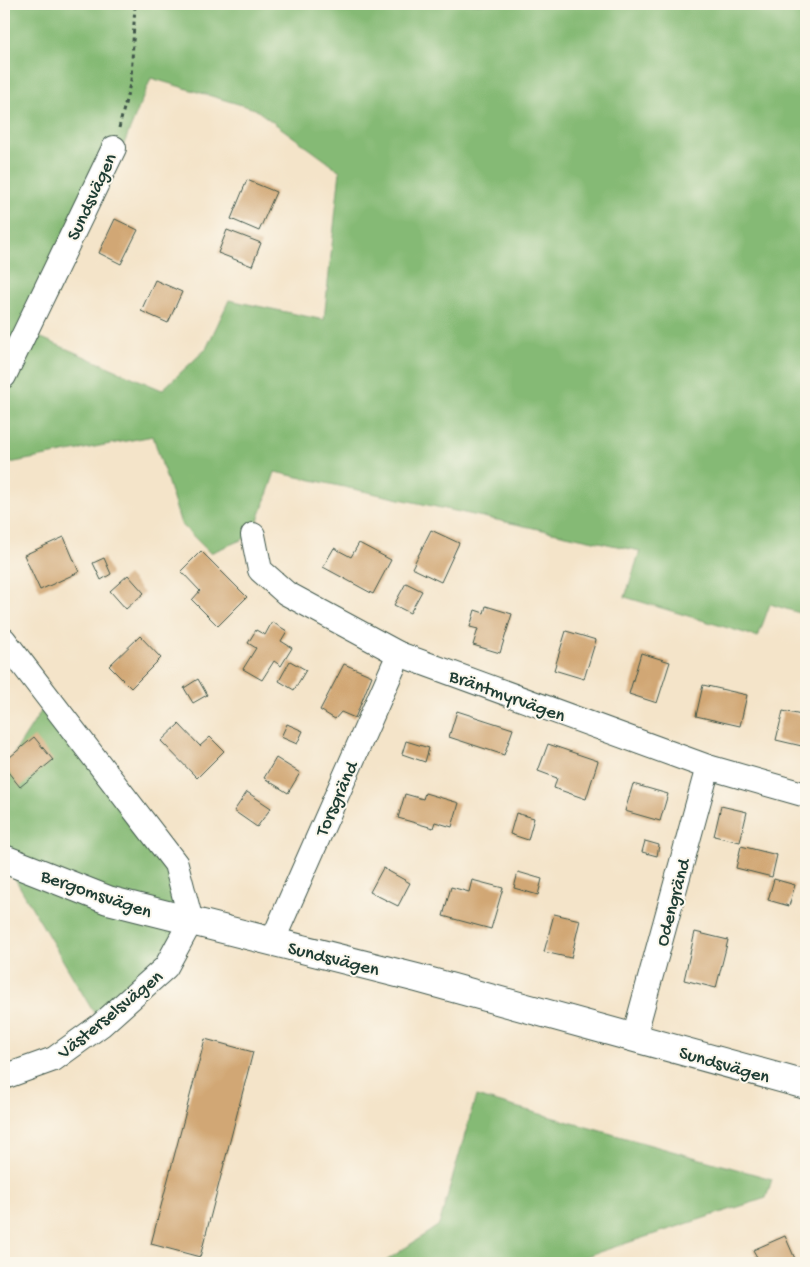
<svg xmlns="http://www.w3.org/2000/svg" width="810" height="1267" font-family="'Gochi Hand',sans-serif">
  <style>
    .forest { fill: #85ba75; stroke: #527c54; fill-rule: evenodd }
    .building { fill: #d1a775 }
    .lines { fill: none; stroke-linecap: round; stroke-linejoin: round }
    .minor-casing { stroke: #3f564a; stroke-width: 26 }
    .tertiary-casing { stroke: #3f564a; stroke-width: 30 }
    .path { stroke: #3f564a; stroke-width: 3; stroke-dasharray: 4 4; stroke-linecap: butt }
    .minor { stroke: #fff; stroke-width: 24 }
    .tertiary { stroke: #fff; stroke-width: 28 }
    .labels { text-anchor: middle; stroke-width: 4; stroke-linejoin: round; paint-order: stroke }
    .street-label { font-size: 19px; fill: #1f3d34; stroke: #fbf7ec }
  </style>
  <rect width="100%" height="100%" fill="#fbf7ec"/>
  <filter id="ink" filterUnits="userSpaceOnUse"><feTurbulence type="fractalNoise" baseFrequency=".02" numOctaves="2"/><feDisplacementMap in="SourceGraphic" scale="10" xChannelSelector="R" yChannelSelector="G"/><feConvolveMatrix kernelMatrix="1 2 1 2 8 2 1 2 1" color-interpolation-filters="sRGB"/></filter>
  <filter id="wash" filterUnits="userSpaceOnUse"><feTurbulence type="fractalNoise" baseFrequency=".0096" numOctaves="4" result="noise"/><feDisplacementMap in="SourceGraphic" scale="20" xChannelSelector="R" yChannelSelector="G"/><feGaussianBlur stdDeviation="1.12" result="paint"/><feColorMatrix in="noise" values="0 0 0 0 0 0 0 0 0 0 0 0 0 0 0 0 0 1.4 0 .05"/><feComposite in="paint" operator="in"/></filter>
  <g filter="url(#wash)">
    <rect width="100%" height="100%" fill="#f4e4c9"/>
    <g class="forest">
      <path d="M4,4H806V615L770,604L758,637L625,597L640,551L275,472L253,535L210,553L181,524L153,436L4,464ZM151,78L255,109L340,171L324,320L229,300L206,349L162,390L37,336L103,195Z"/>
      <path d="M49,699L176,864L191,921L101,1025L4,860V769Z"/>
      <path d="M476,1096L772,1179L766,1198L565,1263H383L439,1225Z"/>
    </g>
    <g id="blocks">
      <g class="building">
        <path d="M247,180L276,192L259,231L231,219Z"/>
        <path d="M115,219L138,230L121,264L99,253Z"/>
        <path d="M227,230L261,243L252,266L218,253Z"/>
        <path d="M155,280L182,292L168,323L141,311Z"/>
        <path d="M431,530L459,543L441,582L412,568Z"/>
        <path d="M64,537L79,572L40,590L24,555Z"/>
        <path d="M359,543L391,560L373,594L323,567L334,548L351,557Z"/>
        <path d="M201,551L247,597L218,626L192,600L200,591L181,571Z"/>
        <path d="M104,558L111,574L101,580L93,563Z"/>
        <path d="M128,575L144,593L126,609L110,591Z"/>
        <path d="M406,583L422,591L410,613L394,605Z"/>
        <path d="M486,606L512,614L500,653L473,645L478,629L470,627L475,610L484,613Z"/>
        <path d="M272,622L287,631L281,641L292,648L281,666L274,661L262,680L243,669L256,648L248,643L256,630L265,635Z"/>
        <path d="M566,631L596,640L584,679L554,670Z"/>
        <path d="M140,636L161,658L131,688L109,666Z"/>
        <path d="M641,653L670,662L657,703L629,694Z"/>
        <path d="M290,661L306,670L294,690L279,681Z"/>
        <path d="M344,664L372,676L355,718L341,712L335,719L320,710Z"/>
        <path d="M198,679L207,695L193,703L184,688Z"/>
        <path d="M703,685L747,695L740,726L696,716Z"/>
        <path d="M457,711L513,729L504,755L449,737Z"/>
        <path d="M783,711L806,716V747L776,740Z"/>
        <path d="M179,724L200,746L210,737L224,751L197,778L161,741Z"/>
        <path d="M287,724L303,731L297,744L281,737Z"/>
        <path d="M34,737L53,760L20,787L4,767V762Z"/>
        <path d="M406,741L429,748L425,762L402,754Z"/>
        <path d="M548,744L598,761L586,799L554,788L557,778L538,771Z"/>
        <path d="M276,758L300,773L288,793L264,778Z"/>
        <path d="M633,784L668,794L660,821L625,811Z"/>
        <path d="M247,792L271,808L257,827L234,811Z"/>
        <path d="M425,793L459,803L452,827L435,822L433,828L398,818L405,794L423,799Z"/>
        <path d="M721,806L747,812L740,842L714,836Z"/>
        <path d="M516,813L534,818L528,840L510,834Z"/>
        <path d="M645,841L659,845L657,856L642,852Z"/>
        <path d="M741,846L777,855L772,877L736,868Z"/>
        <path d="M383,868L410,883L398,906L370,892Z"/>
        <path d="M518,872L542,879L538,895L514,888Z"/>
        <path d="M774,879L795,885L789,906L768,900Z"/>
        <path d="M472,880L503,888L491,929L443,916L451,887L469,892Z"/>
        <path d="M554,914L580,920L571,958L544,952Z"/>
        <path d="M695,932L728,940L716,988L684,980Z"/>
        <path d="M205,1039L253,1052L200,1257L151,1244Z"/>
        <path d="M785,1236L796,1261L791,1263H742L757,1257L753,1250Z"/>
      </g>
    </g>
  </g>
  <g filter="url(#ink)">
    <use href="#blocks" fill-opacity="0" stroke="#3f564a" stroke-width="1"/>
    <g class="lines">
      <defs>
        <g id="minor">
          <path d="M4,376L114,148"/>
          <path d="M253,535L260,570L286,593L399,654L708,767L806,795"/>
          <path d="M4,640L176,864L191,921L166,967L101,1025L54,1059L4,1077"/>
          <path d="M272,942L399,654"/>
          <path d="M634,1037L708,767"/>
        </g>
        <path id="tertiary" d="M4,859L108,900L417,978L806,1085"/>
      </defs>
      <use href="#minor" class="minor-casing"/>
      <use href="#tertiary" class="tertiary-casing"/>
      <path class="path" d="M119,128L131,80L135,4"/>
      <use href="#minor" class="minor"/>
      <use href="#tertiary" class="tertiary"/>
    </g>
  </g>
  <g class="labels">
    <g class="street-label">
      <text transform="translate(90 196) rotate(-65)" y="7">Sundsvägen</text>
      <text transform="translate(508 694) rotate(20)" y="7">Bräntmyrvägen</text>
      <text transform="translate(335 798) rotate(-66)" y="7">Torsgränd</text>
      <text transform="translate(97 892) rotate(19)" y="7">Bergomsvägen</text>
      <text transform="translate(671 902) rotate(-75)" y="7">Odengränd</text>
      <text transform="translate(334 957) rotate(14)" y="7">Sundsvägen</text>
      <text transform="translate(109 1013) rotate(-39)" y="7">Västerselsvägen</text>
      <text transform="translate(725 1063) rotate(16)" y="7">Sundsvägen</text>
    </g>
  </g>
  <rect width="810" height="1267" fill="none" stroke="#fbf7ec" stroke-width="20"/>
</svg>
